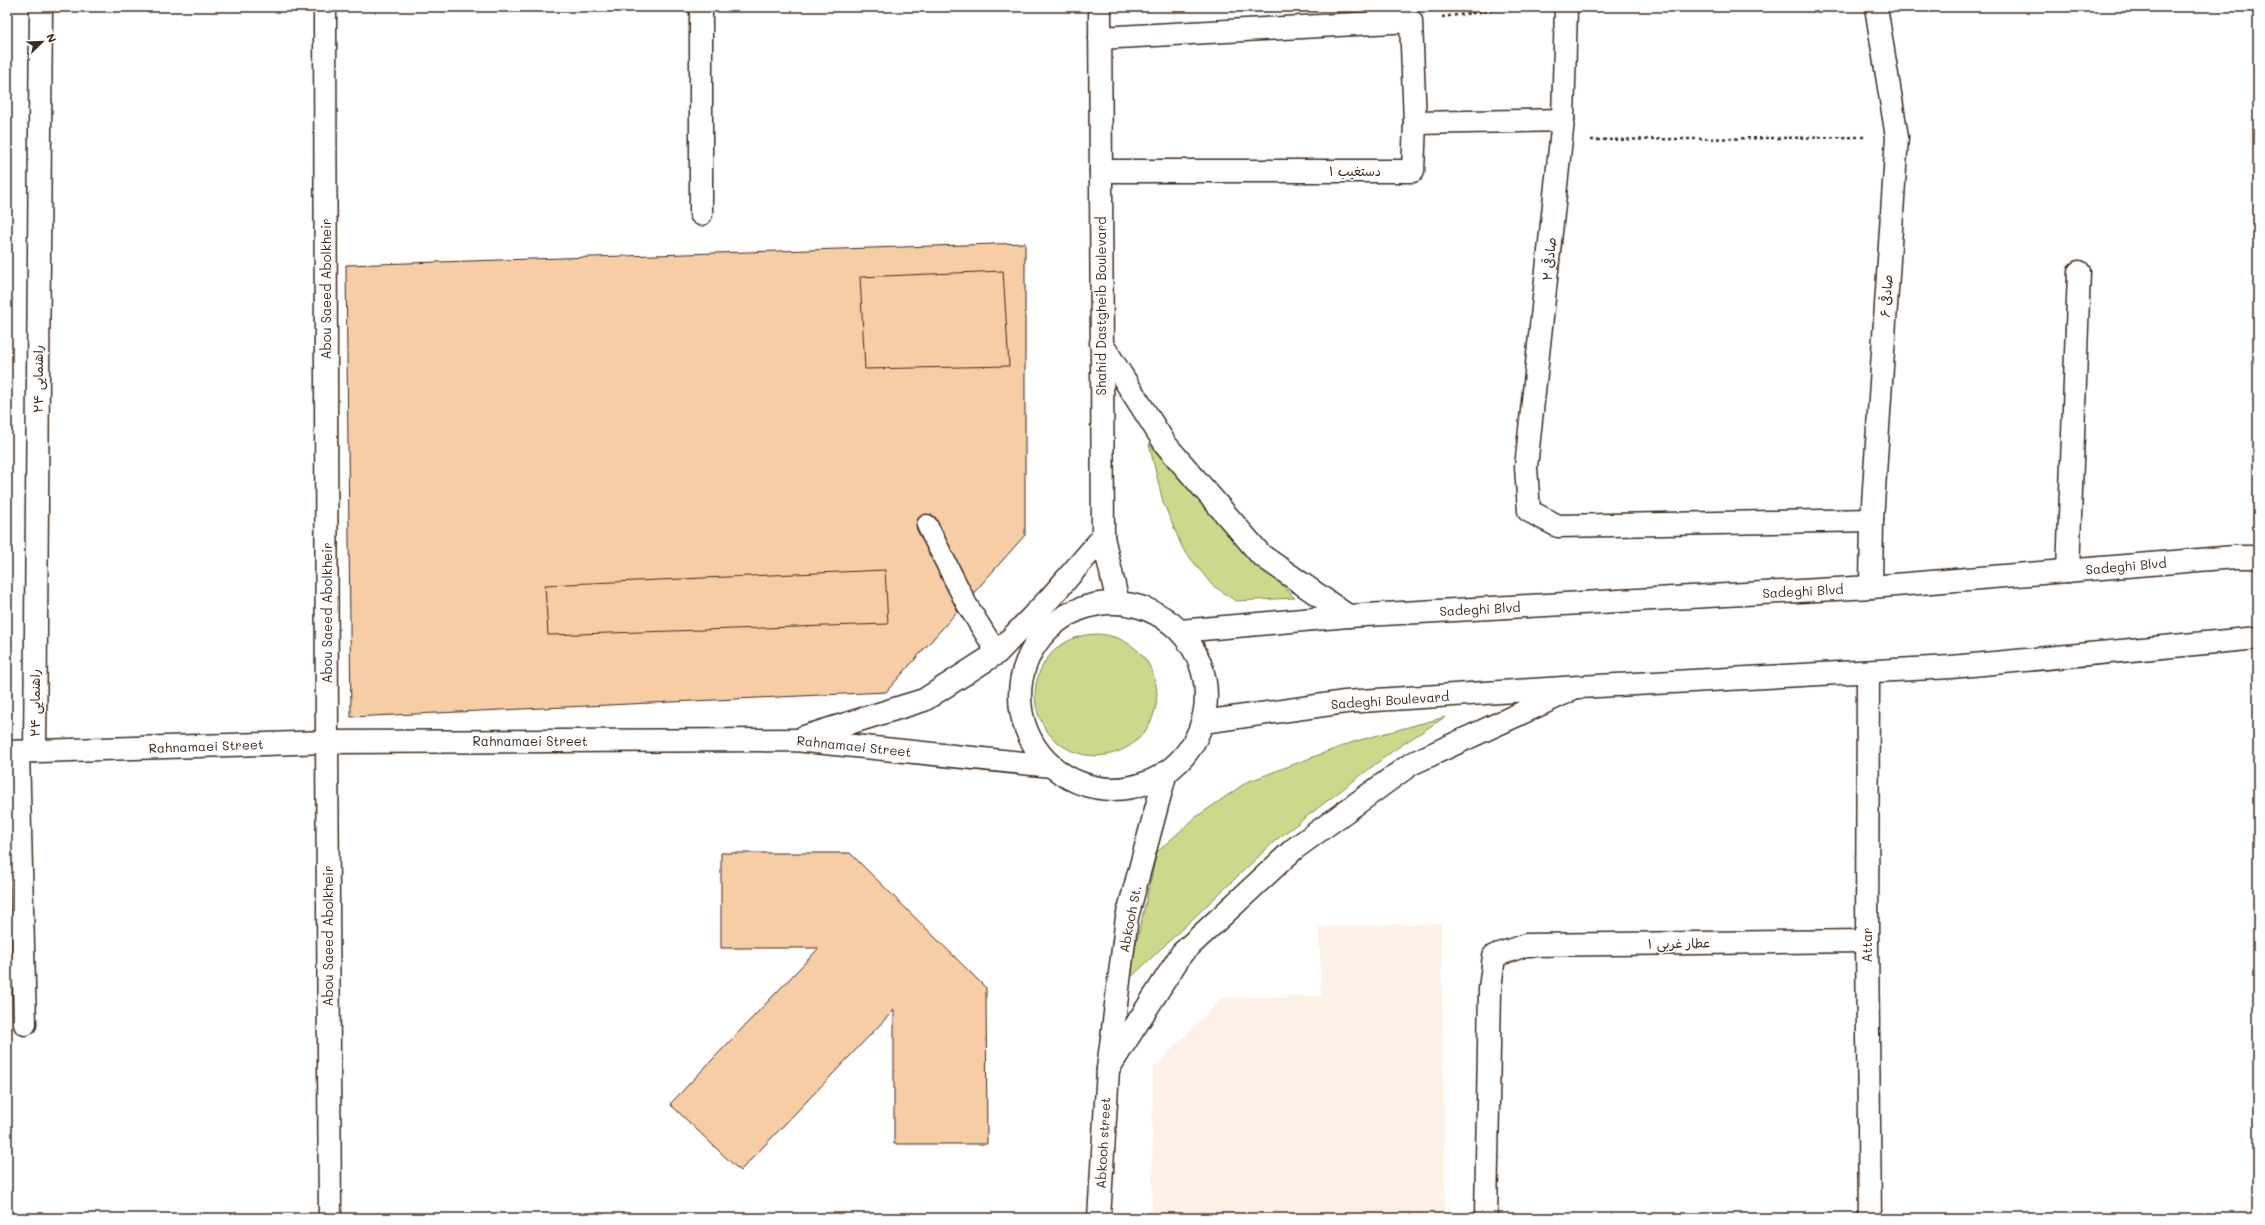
<svg xmlns="http://www.w3.org/2000/svg" width="2265" height="1225" font-family="Mali,'Playpen Sans Arabic',sans-serif">
  <style>
    .built { fill: #fdf0e4 }
    .green { fill: #ccd98c; stroke: #848255 }
    .building { fill: #f7cda6; stroke: #3b2a1e }
    .lines { fill: none; stroke-linecap: round; stroke-linejoin: round }
    .lane-casing { stroke: #3b2a1e; stroke-width: 23 }
    .street-casing { stroke: #3b2a1e; stroke-width: 25 }
    .secondary-casing { stroke: #3b2a1e; stroke-width: 25 }
    .path { stroke: #3b2a1e; stroke-width: 2.5; stroke-dasharray: 3 3; stroke-linecap: butt }
    .lane { stroke: #fff; stroke-width: 20 }
    .street { stroke: #fff; stroke-width: 22 }
    .secondary { stroke: #fff; stroke-width: 22 }
    .labels { text-anchor: middle; stroke-width: 3; stroke-linejoin: round; paint-order: stroke }
    .street-label { font-size: 13px; fill: #3b2a1e; stroke: #fff }
  </style>
  <rect width="100%" height="100%" fill="#fff"/>
  <filter id="ink" filterUnits="userSpaceOnUse"><feTurbulence type="fractalNoise" baseFrequency=".025" numOctaves="2"/><feDisplacementMap in="SourceGraphic" scale="8" xChannelSelector="R" yChannelSelector="G"/><feConvolveMatrix kernelMatrix="1 2 1 2 8 2 1 2 1" color-interpolation-filters="sRGB"/></filter>
  <g filter="url(#ink)">
    <path class="built" d="M1441,923L1445,1218H1152L1153,1069L1222,998L1321,996L1319,927Z"/>
    <g class="green">
      <path d="M1149,444L1229,535L1295,598L1236,601L1212,585L1183,549L1163,502Z"/>
      <circle cx="1096" cy="695" r="61"/>
      <path d="M1445,717L1394,750L1276,840L1128,980L1157,852L1196,817L1247,782L1353,742Z"/>
    </g>
    <g class="building">
      <path d="M1025,243V535L886,692L351,717L346,265Z"/>
      <path d="M1003,271L1009,366L865,369L860,277Z"/>
      <path d="M885,570L888,624L548,635L545,585Z"/>
      <path d="M721,853H850L986,988L987,1144H894V1010L740,1171L670,1104L819,948H721Z"/>
    </g>
    <g class="lines">
      <defs>
        <path id="lane" d="M927,525L966,603L997,653"/>
        <g id="street">
          <path d="M325,7L327,742"/>
          <path d="M701,7V214"/>
          <path d="M1566,7L1563,120L1526,467L1529,511L1558,526L1872,520"/>
          <path d="M1100,38L1411,21L1415,123L1413,171H1101"/>
          <path d="M1415,123L1563,120"/>
          <path d="M2068,571L2079,272"/>
          <path d="M1871,587L1872,520L1897,137L1876,7"/>
          <path d="M1868,672L1867,941L1870,1218"/>
          <path d="M35,751L41,7"/>
          <path d="M18,752L25,1024"/>
          <path d="M1486,1218L1490,989L1494,956L1526,945L1867,941"/>
        </g>
        <g id="secondary">
          <path d="M1100,7L1103,537L1118,603"/>
          <path d="M1101,343L1166,445L1261,555L1348,616"/>
          <circle cx="1113" cy="696" r="93"/>
          <path d="M1180,631L1348,616L1871,587L2235,557H2258"/>
          <path d="M1203,722L1345,702L1579,687L1951,667L2258,638"/>
          <path d="M804,737L924,700L997,653L1051,597L1103,537"/>
          <path d="M327,742L330,1218"/>
          <path d="M7,752L327,742L795,740L1052,766"/>
          <path d="M1108,1069L1182,953L1294,849L1411,764L1567,692"/>
          <path d="M1099,1218L1108,1069L1127,917L1166,772"/>
        </g>
      </defs>
      <use href="#lane" class="lane-casing"/>
      <use href="#street" class="street-casing"/>
      <use href="#secondary" class="secondary-casing"/>
      <g class="path">
        <path d="M1442,17L1519,7"/>
        <path d="M1591,140L1866,137"/>
      </g>
      <use href="#lane" class="lane"/>
      <use href="#street" class="street"/>
      <use href="#secondary" class="secondary"/>
    </g>
  </g>
  <g class="labels">
    <g class="street-label">
      <text x="1355" y="176">دستغیب ۱</text>
      <text transform="translate(1549 259) rotate(-84)" y="5">صادقی ۲</text>
      <text transform="translate(326 289) rotate(-90)" y="5">Abou Saeed Abolkheir</text>
      <text transform="translate(1886 296) rotate(-86)" y="5">صادقی ۶</text>
      <text transform="translate(1101 306) rotate(-90)" y="5">Shahid Dastgheib Boulevard</text>
      <text transform="translate(38 379) rotate(-90)" y="5">راهنمایی ۲۴</text>
      <text transform="translate(2126 566) rotate(-5)" y="5">Sadeghi Blvd</text>
      <text transform="translate(1803 591) rotate(-3)" y="5">Sadeghi Blvd</text>
      <text transform="translate(1480 609) rotate(-3)" y="5">Sadeghi Blvd</text>
      <text transform="translate(327 613) rotate(-90)" y="5">Abou Saeed Abolkheir</text>
      <text transform="translate(1390 700) rotate(-4)" y="5">Sadeghi Boulevard</text>
      <text transform="translate(35 703) rotate(-90)" y="5">راهنمایی ۲۴</text>
      <text x="530" y="746">Rahnamaei Street</text>
      <text transform="translate(206 746) rotate(-2)" y="5">Rahnamaei Street</text>
      <text transform="translate(854 746) rotate(6)" y="5">Rahnamaei Street</text>
      <text transform="translate(1130 919) rotate(-79)" y="5">Abkooh St.</text>
      <text transform="translate(328 936) rotate(-90)" y="5">Abou Saeed Abolkheir</text>
      <text transform="translate(1679 943) rotate(-1)" y="5">عطار غربی ۱</text>
      <text transform="translate(1867 945) rotate(-90)" y="5">Attar</text>
      <text transform="translate(1103 1143) rotate(-87)" y="5">Abkooh street</text>
    </g>
  </g>
  <rect width="2265" height="1225" fill="none" stroke="#fff" stroke-width="24"/>
  <rect x="12" y="12" width="2241" height="1201" fill="none" stroke="#3b2a1e" stroke-width="1.5" filter="url(#ink)"/>
  <g transform="translate(42 42) rotate(67)" stroke="#ffffff" stroke-width="3" paint-order="stroke">
  <path d="M0-3L7 15L0 10L-7 15Z" fill="#3b2a1e"/>
  <text y="-6" font-size="11" font-weight="bold" text-anchor="middle" fill="#3b2a1e">N</text>
  </g>
</svg>
